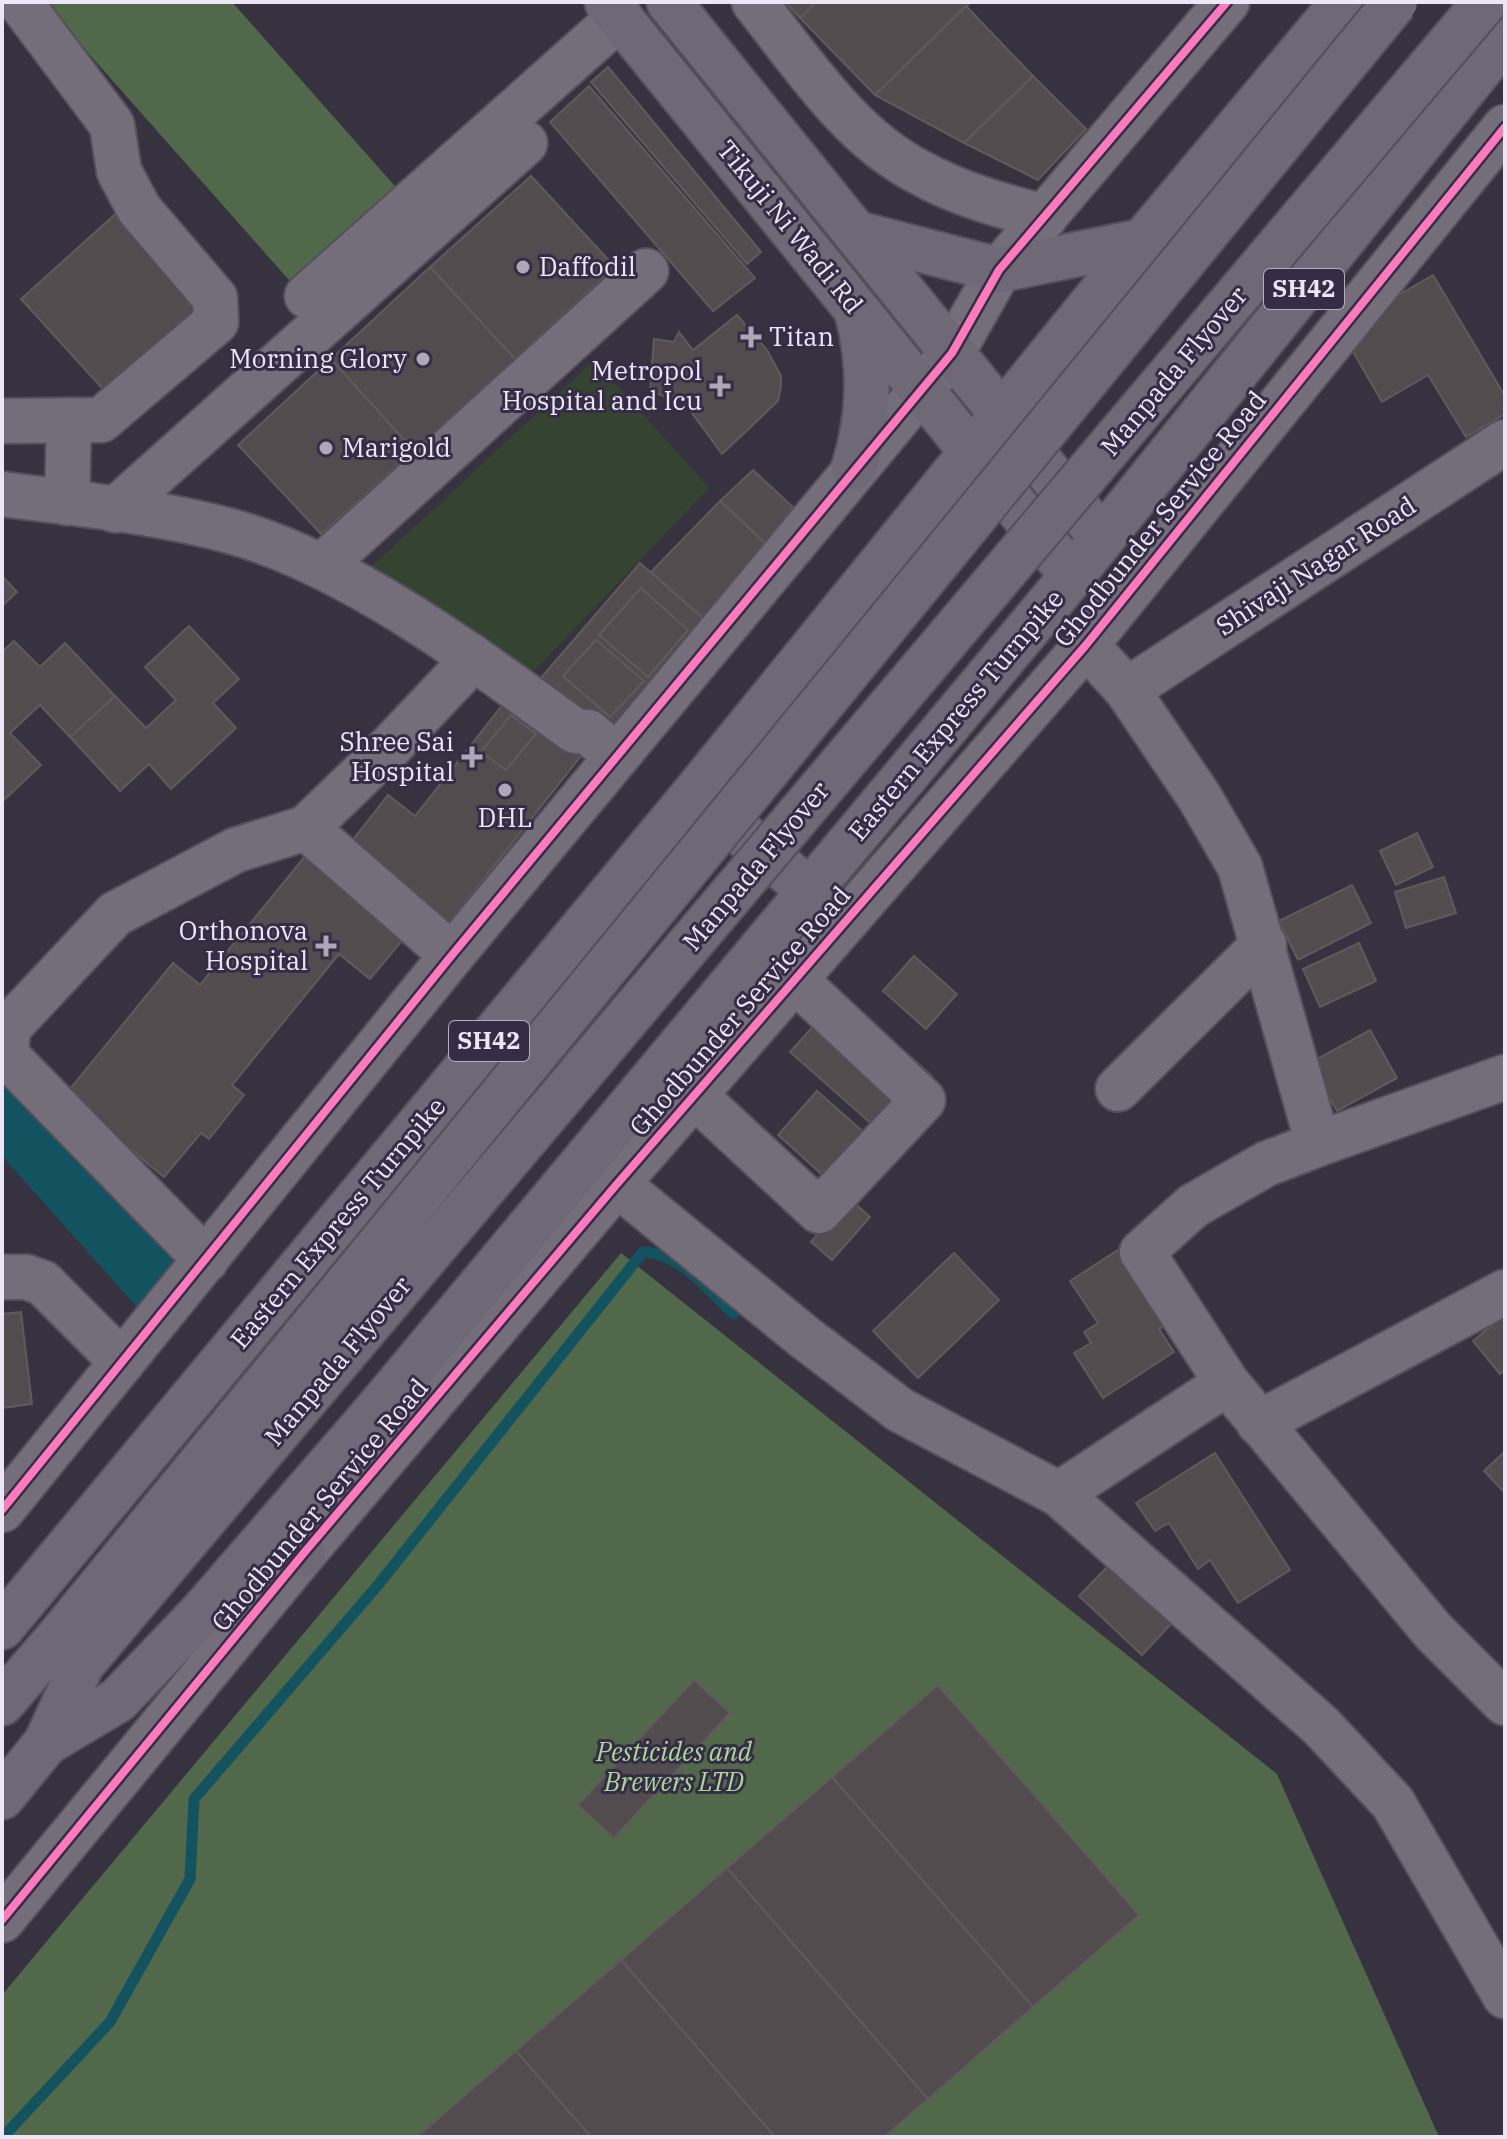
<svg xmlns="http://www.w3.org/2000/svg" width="1507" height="2139" font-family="'IBM Plex Serif',serif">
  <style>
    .green { fill: #354431 }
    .forest { fill: #51694a }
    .water { fill: #13525f }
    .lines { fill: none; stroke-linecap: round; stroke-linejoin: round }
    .stream { stroke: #13525f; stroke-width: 11 }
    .building { fill: #524c4f; stroke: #605a5c; stroke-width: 2 }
    .minor-casing { stroke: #554f5c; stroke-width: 48 }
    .major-casing { stroke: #554f5c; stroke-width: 48 }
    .minor { stroke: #736e7a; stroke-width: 44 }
    .major { stroke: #6f6876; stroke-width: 44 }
    .major-bridge-casing { stroke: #554f5c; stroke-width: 48; stroke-linecap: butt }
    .major-bridge { stroke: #6f6876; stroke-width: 44 }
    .cycleway-casing { stroke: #362c45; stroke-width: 13 }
    .cycleway { stroke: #fd7abc; stroke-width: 8 }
    .poi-dot { fill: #ada7b7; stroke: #362c45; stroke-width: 3 }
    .labels { text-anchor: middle; stroke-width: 6; stroke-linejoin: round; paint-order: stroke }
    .shield { fill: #362c45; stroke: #b5aec2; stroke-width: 2 }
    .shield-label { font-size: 24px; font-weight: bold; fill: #ece6f7 }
    .street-label { font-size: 26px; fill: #ece6f7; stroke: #362c45 }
    .poi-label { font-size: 26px; fill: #ece6f7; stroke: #362c45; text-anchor: end }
    .park-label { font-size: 26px; font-style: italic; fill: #a9d899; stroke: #362c45 }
  </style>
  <rect width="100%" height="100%" fill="#37323f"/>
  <path class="green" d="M594,360L709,488L526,679L367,571Z"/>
  <g class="forest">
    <path d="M43,2H232L401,193L296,288Z"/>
    <path d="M621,1253L1277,1774L1439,2137H2V1995Z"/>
  </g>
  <path class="water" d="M2,1077L177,1260L137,1307L2,1156Z"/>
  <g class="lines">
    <path class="stream" d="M3,2137L110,2022L190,1879L194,1799L378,1585L643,1252C679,1252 709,1291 734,1314"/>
  </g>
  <g class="building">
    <path d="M785,2H816L800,18Z"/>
    <path d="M816,2H971L875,95L800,18Z"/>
    <path d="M966,6L1033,76L964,143L875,95Z"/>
    <path d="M608,67L761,252L747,264L591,82Z"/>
    <path d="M1033,76L1086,129L1038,180L964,143Z"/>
    <path d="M589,86L755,278L713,311L550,122Z"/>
    <path d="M531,176L615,267L515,359L430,267Z"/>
    <path d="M121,209L211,309L112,399L21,299Z"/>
    <path d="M430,267L515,359L414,451L331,359Z"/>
    <path d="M1433,275L1505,396V414L1466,437L1428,375L1382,402L1340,329Z"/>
    <path d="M737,315L767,350L781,376V387L778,401L722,454L683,401L650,392L654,339L674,342L679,332L693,350Z"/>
    <path d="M331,359L414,451L321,534L238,445Z"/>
    <path d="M753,470L793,507L765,543L720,501Z"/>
    <path d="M720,501L765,543L705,620L651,572Z"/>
    <path d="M640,563L714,628L613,743L540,679Z"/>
    <path d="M2,576L17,592L2,606Z"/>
    <path d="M641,588L688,630L648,677L599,635Z"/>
    <path d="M189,626L239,679L213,703L236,728L171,789L149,764L120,791L70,737L115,696L146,728L176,700L145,667Z"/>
    <path d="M596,640L644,681L610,717L563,676Z"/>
    <path d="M14,641L40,667L65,643L115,696L70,737L40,705L10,733L41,765L2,802V652Z"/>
    <path d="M508,698L581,756L440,934L341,855L388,795L415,816Z"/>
    <path d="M511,715L536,734L506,770L481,752Z"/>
    <path d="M1417,833L1433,867L1396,885L1380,851Z"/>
    <path d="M311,849L410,931L370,979L339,954L232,1085L244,1095L209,1139L201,1133L164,1177L65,1095L173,963L200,985Z"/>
    <path d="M1444,877L1456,913L1406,928L1395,892Z"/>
    <path d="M1352,885L1371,923L1298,960L1279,921Z"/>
    <path d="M1359,943L1376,981L1320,1007L1303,969Z"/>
    <path d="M914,956L957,994L926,1029L883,991Z"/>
    <path d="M818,1021L882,1078L905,1052L932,1076L882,1133L790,1052Z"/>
    <path d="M1370,1030L1397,1078L1337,1111L1310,1063Z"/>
    <path d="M817,1091L868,1136L828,1180L778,1135Z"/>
    <path d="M849,1198L870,1217L832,1260L811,1242Z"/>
    <path d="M1118,1250L1166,1324L1159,1329L1174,1352L1103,1398L1074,1353L1091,1343L1084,1332L1098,1323L1070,1281Z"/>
    <path d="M954,1253L999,1300L918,1378L873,1331Z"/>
    <path d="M21,1312L32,1404L2,1408V1314Z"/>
    <path d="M1505,1315V1370L1500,1374L1473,1341Z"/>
    <path d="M1505,1451V1493L1484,1471Z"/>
    <path d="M1215,1453L1290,1570L1238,1603L1210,1560L1198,1569L1169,1523L1155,1531L1136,1503Z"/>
    <path d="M1111,1563L1173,1622L1142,1655L1079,1596Z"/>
    <path d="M694,1680L730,1713L614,1838L578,1805Z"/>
    <path d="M938,1685L1139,1915L1033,2007L832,1777Z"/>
    <path d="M832,1777L1033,2007L928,2099L727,1868Z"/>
    <path d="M727,1868L928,2099L884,2137H775L621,1960Z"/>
    <path d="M621,1960L775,2137H591L516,2051Z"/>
    <path d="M516,2051L591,2137H417Z"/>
  </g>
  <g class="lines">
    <defs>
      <g id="minor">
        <path d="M754,2C802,62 849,136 919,172C958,194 1002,206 1045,217"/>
        <path d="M307,296L620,17"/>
        <path d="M2,421L101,420L216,322L215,298L139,209L119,171L112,125L20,2"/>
        <path d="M2,494C77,504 156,511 230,531C348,563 476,659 575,731L588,732L617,756"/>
        <path d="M67,503L69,420"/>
        <path d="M115,510L525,143"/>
        <path d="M322,566L646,271"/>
        <path d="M1086,645L1127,690L1200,798L1240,867L1318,1144L1266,1164L1193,1206L1142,1252L1227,1383L1433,1631L1505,1703"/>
        <path d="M1127,690L1505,442"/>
        <path d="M306,828L452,955"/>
        <path d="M1118,1089L1264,944"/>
        <path d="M694,1095L819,1211L923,1100L794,979"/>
        <path d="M1318,1144L1505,1077"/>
        <path d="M617,1184L803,1336L900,1410L1059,1494L1321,1726L1393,1803L1505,1996"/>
        <path d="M206,1260L6,1055L8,1028L115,914L236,850L306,828L390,747L461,672L471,656"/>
        <path d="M2,1277H26L43,1283L122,1362"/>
        <path d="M1259,1423L1505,1292"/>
        <path d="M1059,1494L1227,1383"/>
        <path d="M2,1510L452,955L952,353L999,270L1227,2"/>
        <path d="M2,1920L303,1554L617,1184L1086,645L1505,127"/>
      </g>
      <g id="major">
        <path d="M607,2L1062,563"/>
        <path d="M669,2L1092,526"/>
        <path d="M855,233L999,270L1143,241"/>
        <path d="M854,467C870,414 871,366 857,312"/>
        <path d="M696,795L810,891"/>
        <path d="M274,1529L303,1554"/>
        <path d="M2,1627L694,794L1143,241L1343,2"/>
        <path d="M2,1703L63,1632"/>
        <path d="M46,1743L82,1664"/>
        <path d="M2,1797L46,1743L118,1700L204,1610L377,1410L1072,576L1505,38"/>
      </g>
    </defs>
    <use href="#minor" class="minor-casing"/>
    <use href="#major" class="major-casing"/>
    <use href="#minor" class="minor"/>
    <use href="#major" class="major"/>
    <defs>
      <g id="major-bridge">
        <path d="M63,1632L1395,2"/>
        <path d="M82,1664L1485,2"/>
      </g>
    </defs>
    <use href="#major-bridge" class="major-bridge-casing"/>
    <use href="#major-bridge" class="major-bridge"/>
    <defs>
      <g id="cycleway">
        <path d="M2,1510L452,955L952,353L999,270L1227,2"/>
        <path d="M2,1920L303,1554L617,1184L1086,645L1505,127"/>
      </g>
    </defs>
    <use href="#cycleway" class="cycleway-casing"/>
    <use href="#cycleway" class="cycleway"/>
  </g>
  <g class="poi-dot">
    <circle cx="523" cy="267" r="8"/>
    <path d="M747 325h8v8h8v8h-8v8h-8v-8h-8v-8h8z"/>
    <circle cx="423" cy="359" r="8"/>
    <path d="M716 374h8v8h8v8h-8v8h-8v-8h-8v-8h8z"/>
    <circle cx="326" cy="448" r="8"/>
    <path d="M468 745h8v8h8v8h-8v8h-8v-8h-8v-8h8z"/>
    <circle cx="505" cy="790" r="8"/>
    <path d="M322 934h8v8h8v8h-8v8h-8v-8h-8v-8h8z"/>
  </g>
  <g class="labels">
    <g class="shield">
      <rect x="1264" y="269" width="80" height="40" rx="6"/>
      <rect x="449" y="1021" width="80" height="40" rx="6"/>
    </g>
    <g class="shield-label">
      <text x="1304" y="297">SH42</text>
      <text x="489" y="1049">SH42</text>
    </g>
    <g class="street-label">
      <text transform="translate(790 227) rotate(51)" y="9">Tikuji Ni Wadi Rd</text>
      <text transform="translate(1174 371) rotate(-50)" y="9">Manpada Flyover</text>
      <text transform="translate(1160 519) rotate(-51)" y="9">Ghodbunder Service Road</text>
      <text transform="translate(1316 566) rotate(-33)" y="9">Shivaji Nagar Road</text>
      <text transform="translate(956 715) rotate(-50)" y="9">Eastern Express Turnpike</text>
      <text transform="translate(756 866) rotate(-50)" y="9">Manpada Flyover</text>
      <text transform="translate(740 1011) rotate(-49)" y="9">Ghodbunder Service Road</text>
      <text transform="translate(338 1223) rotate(-50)" y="9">Eastern Express Turnpike</text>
      <text transform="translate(338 1361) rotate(-50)" y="9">Manpada Flyover</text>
      <text transform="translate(320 1505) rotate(-50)" y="9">Ghodbunder Service Road</text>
    </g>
    <g class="poi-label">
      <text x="539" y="276" text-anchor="start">Daffodil</text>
      <text x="769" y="346" text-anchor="start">Titan</text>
      <text x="407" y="368">Morning Glory</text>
      <text x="702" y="380">Metropol<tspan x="702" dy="30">Hospital and Icu</tspan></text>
      <text x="342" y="457" text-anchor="start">Marigold</text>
      <text x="454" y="751">Shree Sai<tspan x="454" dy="30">Hospital</tspan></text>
      <text x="505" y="827" text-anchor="middle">DHL</text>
      <text x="308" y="940">Orthonova<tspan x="308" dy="30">Hospital</tspan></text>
    </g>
    <g class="park-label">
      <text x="674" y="1761">Pesticides and<tspan x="674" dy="30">Brewers LTD</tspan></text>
    </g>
  </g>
  <rect width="1507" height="2139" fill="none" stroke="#ece6f7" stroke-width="8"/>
</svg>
